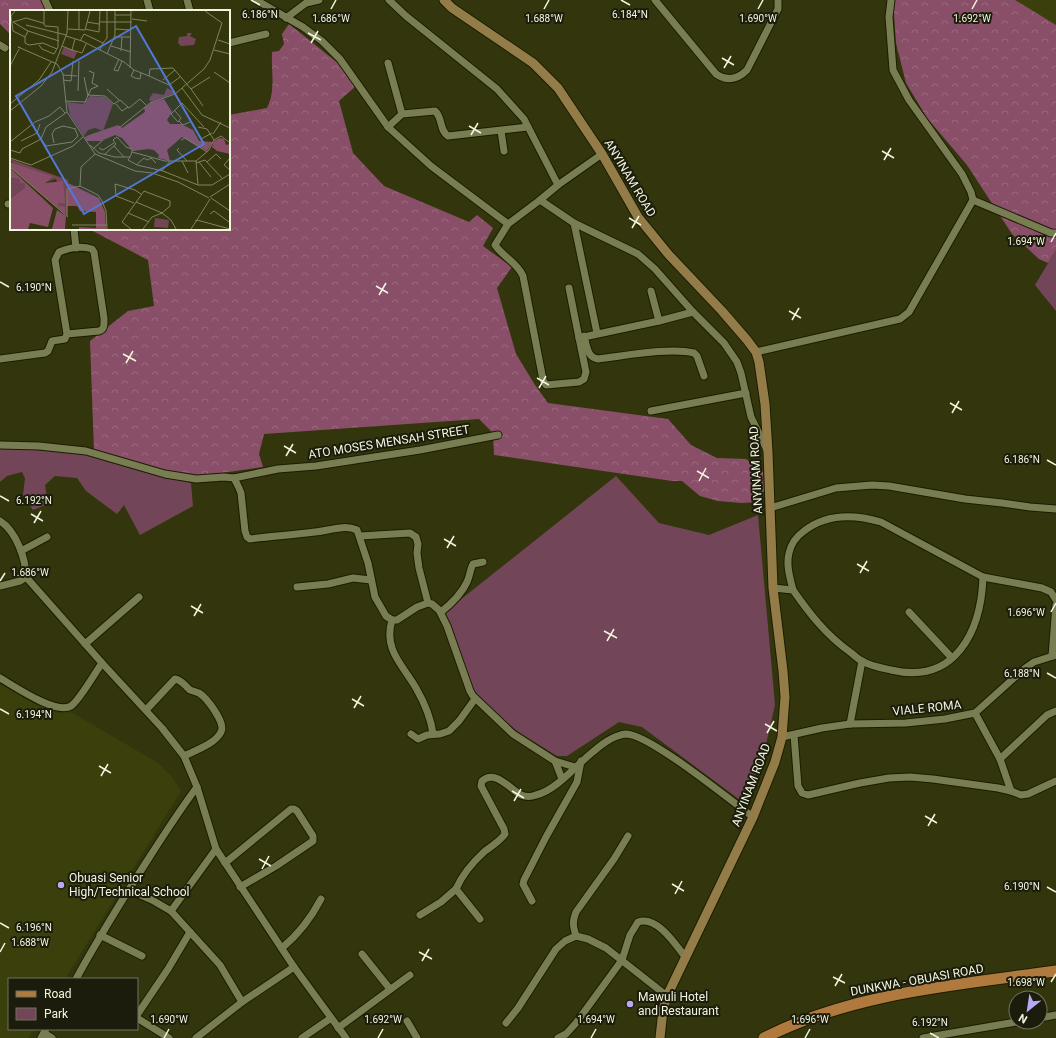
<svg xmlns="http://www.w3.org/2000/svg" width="1056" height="1038" font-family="Roboto,sans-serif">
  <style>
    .built { fill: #3b3f0b }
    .green { fill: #724658 }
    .forest { fill: url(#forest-crowns) }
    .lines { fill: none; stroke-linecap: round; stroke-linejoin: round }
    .street-casing { stroke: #1b1d00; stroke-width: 9 }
    .secondary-casing { stroke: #1b1d00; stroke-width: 11 }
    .primary-casing { stroke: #1b1d00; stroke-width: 13 }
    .street { stroke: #787d52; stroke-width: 7 }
    .secondary { stroke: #947c49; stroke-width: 9 }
    .primary { stroke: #b07a3f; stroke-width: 11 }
    .ticks { fill: none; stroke: #f3f6df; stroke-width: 1.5 }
    .poi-dot { fill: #baaaf6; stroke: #1b1c0b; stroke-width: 1.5 }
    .labels { text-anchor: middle; stroke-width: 4; stroke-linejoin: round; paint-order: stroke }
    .street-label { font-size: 12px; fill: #f3f6df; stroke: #1b1c0b }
    .poi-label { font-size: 12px; fill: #f3f6df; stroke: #1b1c0b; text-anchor: start }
    .inset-road { fill: none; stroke: #808360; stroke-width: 1 }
    .view { fill: #5278da; fill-opacity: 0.15; stroke: #5278da; stroke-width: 2 }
    .inset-edge { fill: none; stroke: #f3f6df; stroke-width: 2 }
    .ticks-label { font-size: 10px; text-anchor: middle; fill: #f3f6df; stroke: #1b1c0b; stroke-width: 4; stroke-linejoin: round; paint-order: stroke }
  </style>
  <defs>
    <pattern id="forest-crowns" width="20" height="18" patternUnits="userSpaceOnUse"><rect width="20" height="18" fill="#8a4f68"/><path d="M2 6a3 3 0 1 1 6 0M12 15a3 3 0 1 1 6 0" fill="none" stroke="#9b697d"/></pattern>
  </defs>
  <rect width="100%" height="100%" fill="#33360c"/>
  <g class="built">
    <path d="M1015,0H1056V25Z"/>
    <path d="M0,684L38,706L59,713L71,712L158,763L171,776L181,791L65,979H9V1029H34L28,1038H0Z"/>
  </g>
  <g class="green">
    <path d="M1056,250V311L1035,285Z"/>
    <path d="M0,447L84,454L191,483L193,506L140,535L124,505L117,514L86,491L77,478L55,476L45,485L48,504L33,510L23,495L25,478L22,472L7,476L0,482Z"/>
    <path d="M616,476L659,523L709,535L758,515L775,705L763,757L744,803L642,727L619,722L567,756H557L517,731L473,694L445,612Z"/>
  </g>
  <g class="forest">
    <path d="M0,0H41L46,11H11V35L0,24Z"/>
    <path d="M893,0H1015L1056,25V250L1048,263L1039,259L1012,234L967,165L927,118L906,83L896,43Z"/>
    <path d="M289,24L339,64L356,86L339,101L353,153L384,186L469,222L477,215L493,228L483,246L512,267L497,288L516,354L535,385L548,403L668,419L691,445L717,458L746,459L763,472L764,491L757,502L742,503L718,501L700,496L682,481H672L494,455L493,433L479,419L264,434L259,454L263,467L194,477L151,467L94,451L90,341L128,311L154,306L148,260L89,229H229V115L267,108C276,91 271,71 272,52L279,51L284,44L282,34Z"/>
  </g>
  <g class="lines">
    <defs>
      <g id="street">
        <path d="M45,0L50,11"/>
        <path d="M147,0L150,11"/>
        <path d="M187,0L190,11"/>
        <path d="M256,0L303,27L322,41L340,59L388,127L431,166L508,224L540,200"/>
        <path d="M389,0L406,16L497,89L524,119L558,185"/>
        <path d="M655,0L716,74C728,82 738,79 747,70L778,9V0"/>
        <path d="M286,18L306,3L319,0"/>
        <path d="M229,43L266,34"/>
        <path d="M0,45L5,48"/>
        <path d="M388,63L402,114L435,111C443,118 439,130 448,136L528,127"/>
        <path d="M388,127L402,114"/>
        <path d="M501,131L504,151"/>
        <path d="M602,154L558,185L540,200L574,223L638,254L655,269L693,312L724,343L737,362L741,373L751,417L767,450"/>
        <path d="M973,200L1051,233H1056"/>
        <path d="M8,204H11"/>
        <path d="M574,223L597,333"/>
        <path d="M508,224L495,245C503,257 517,262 523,276L543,380L546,385L579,382L584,379L586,372L579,338L659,321L693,312"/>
        <path d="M74,229L76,248"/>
        <path d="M569,288L579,338"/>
        <path d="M651,291L659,321"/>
        <path d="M584,336C587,346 587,357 598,359C624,356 670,347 694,353L697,356L704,376"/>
        <path d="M756,352L900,319L909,312L973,200L971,192L962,174L909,100L893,70L889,17L891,0"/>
        <path d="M0,359L45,353L48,351L52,341L65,339L67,334L55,260L59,252C69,248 82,246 92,249L94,252L104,318C104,324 105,329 99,331L67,334"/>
        <path d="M651,411L746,393"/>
        <path d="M0,445L39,446L86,451L165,474L196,479L224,477L234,478L278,469L316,466L420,450L498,435"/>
        <path d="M234,478L239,488L241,493L245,531L247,537L250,539C271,536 293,535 315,532C328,531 344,524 357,530L368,563L375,597L386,616L392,620H397L417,607L428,603L432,604L439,610L447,626L470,691L473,696L513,734L555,761L575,767"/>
        <path d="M770,508L836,488L872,485L889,486L965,499L1002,503L1030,507L1056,509"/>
        <path d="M0,521C16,531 26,559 26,577L102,663C95,673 79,701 71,706C56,715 14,686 0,678"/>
        <path d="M360,536L410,533L416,537L418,544L417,553L419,568L428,603"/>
        <path d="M21,551L47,537"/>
        <path d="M0,586L20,581L26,577"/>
        <path d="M297,587L328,584L353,578L371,580"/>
        <path d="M773,588L793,590C809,613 826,635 850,652C854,655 858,659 862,661C870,666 882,668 891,670C955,685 981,632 983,577"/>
        <path d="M793,590C790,578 786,565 789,553C791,544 797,536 804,531C827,513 854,514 881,522L983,577L1042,588L1051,592L1056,600"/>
        <path d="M441,612C451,604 461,595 467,582C470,576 470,569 473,564L483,562"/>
        <path d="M909,612L952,658"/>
        <path d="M392,620C383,650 403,665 416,688C424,702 431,718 433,734"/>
        <path d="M85,644L139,597"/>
        <path d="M1052,656L1056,605"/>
        <path d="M102,663L162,728L184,756L197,787L216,849L294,967L346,1038"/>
        <path d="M146,710L175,679C182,680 185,686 190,690C193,691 196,692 199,693C207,698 226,723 221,732C215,744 196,750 184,756"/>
        <path d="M975,713L1000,759L1011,791"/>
        <path d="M850,724L862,661"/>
        <path d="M411,734L418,739L427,735L440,734L449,731L459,721L475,699"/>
        <path d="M794,735L798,786L802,793L808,795L860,783L889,778L910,777L933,779L998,788L1011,791L1021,795L1028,794L1056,781"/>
        <path d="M782,737L822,728L850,724L906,723L945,719L975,713L1024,669L1034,662L1056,655"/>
        <path d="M1000,759L1047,715L1056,711"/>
        <path d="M555,761L562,779"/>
        <path d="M225,863L291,809H294L297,811L313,836V841L276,866L240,887"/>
        <path d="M129,890L152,900L171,911L220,965L242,1002"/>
        <path d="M532,901L523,884L524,880L546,837L577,782L581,761"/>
        <path d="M171,911L216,849"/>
        <path d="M420,915L441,902L456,889"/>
        <path d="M480,919L456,889C462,875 474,861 485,851C492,846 500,841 505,834L504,829L481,786L482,781C495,769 510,789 521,795C526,797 531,797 536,795C557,790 577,764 594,751C602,744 615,735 626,734C649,734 730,800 753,817"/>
        <path d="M100,935L142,956"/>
        <path d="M576,936C573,926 572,922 576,912L614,859L628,836"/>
        <path d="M282,948C299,934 311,918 321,899"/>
        <path d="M362,954L390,989"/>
        <path d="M76,979C98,939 122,900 147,861C163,836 179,811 197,787"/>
        <path d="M137,1015L168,969L190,932"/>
        <path d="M137,1018L169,1038"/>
        <path d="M1040,1018L1056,1015"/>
        <path d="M407,1021L417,1038"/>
        <path d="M506,1023L518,1008L556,949L565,941L576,936L588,939L606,948L667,996"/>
        <path d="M338,1028L410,975"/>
        <path d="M44,1033L52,1038"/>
        <path d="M41,1038L46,1029"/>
        <path d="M196,1038L242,1002L294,967"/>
        <path d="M302,1038L331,1018"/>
        <path d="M558,1038L566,1034L576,1023L622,960L630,935L638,922C657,915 676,945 686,958"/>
        <path d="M923,1038L1016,1022"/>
      </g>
      <path id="secondary" d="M444,0L452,8L533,63L558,88L602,154L638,217L669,255L722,311L747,340L756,352L759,362L765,404L768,452L773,588L783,671L785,697L782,737L775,762L753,817L667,996L663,1010L660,1038"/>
      <path id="primary" d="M764,1038C854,992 958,985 1056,971"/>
    </defs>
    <use href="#street" class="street-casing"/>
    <use href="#secondary" class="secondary-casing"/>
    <use href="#primary" class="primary-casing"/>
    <use href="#street" class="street"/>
    <use href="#secondary" class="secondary"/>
    <use href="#primary" class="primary"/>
  </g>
  <path class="ticks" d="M251,0L260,5M621,0L630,5M331,9L336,0M544,9L549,0M758,9L763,0M972,9L977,0M308,33L321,40M311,43L318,31M722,58L734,65M724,68L731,56M469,126L481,133M471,135L478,123M882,151L894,158M884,160L891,148M629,218L641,225M632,228L639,216M1051,242L1056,233M0,282L9,287M376,286L388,293M379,295L386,283M789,311L801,318M792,320L799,308M123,354L136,361M126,363L133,351M537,378L549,385M539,388L546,376M950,403L962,410M952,413L959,401M284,446L296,453M286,456L293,444M1047,460L1056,465M697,471L709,478M699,481L706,468M0,496L9,501M31,514L43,521M34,523L41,511M444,539L456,546M447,548L454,536M857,564L869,571M860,573L867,561M0,581L5,573M191,606L203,613M1051,612L1056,603M194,616L201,604M604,631L617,638M607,641L614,629M1047,673L1056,678M352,699L364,706M354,708L361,696M0,709L9,714M765,724L777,731M767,733L774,721M99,766L111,773M101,776L108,764M512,791L524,798M514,801L521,789M925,816L937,823M928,826L935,814M259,859L271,866M262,869L269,856M672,884L684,891M1047,887L1056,892M675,894L682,881M0,923L9,928M0,952L5,943M419,952L432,959M422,961L429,949M833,977L845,983M1051,982L1056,974M835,986L842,974M930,1033L939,1038M164,1038L169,1029M378,1038L383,1029M591,1038L596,1029M805,1038L810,1029"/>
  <g class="poi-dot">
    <circle cx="61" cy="885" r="4"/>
    <circle cx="630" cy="1004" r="4"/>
  </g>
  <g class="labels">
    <g class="street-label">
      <text transform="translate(630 178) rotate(59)" y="4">ANYINAM ROAD</text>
      <text transform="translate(389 442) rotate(-9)" y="4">ATO MOSES MENSAH STREET</text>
      <text transform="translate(756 470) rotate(-93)" y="4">ANYINAM ROAD</text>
      <text transform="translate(927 708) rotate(-6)" y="4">VIALE ROMA</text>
      <text transform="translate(751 785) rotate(-69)" y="4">ANYINAM ROAD</text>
      <text transform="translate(917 980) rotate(-10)" y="4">DUNKWA - OBUASI ROAD</text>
    </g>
    <g class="poi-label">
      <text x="69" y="882">Obuasi Senior<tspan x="69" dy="14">High/Technical School</tspan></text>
      <text x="638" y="1001">Mawuli Hotel<tspan x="638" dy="14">and Restaurant</tspan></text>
    </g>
  </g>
  <g transform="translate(10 10)">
    <rect width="220" height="220" fill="#33360c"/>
    <path d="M177,23H182L180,26L186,29L184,35L171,36L168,33L169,27L177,26ZM54,37L67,42L64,49L51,44ZM157,78L166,83L141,92L139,89L143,83L154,85ZM80,86L95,87L103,94L93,121L85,118L78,120L74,126L60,105L57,92L73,94ZM0,149L58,170L57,205L48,196L47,193H55L46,169L34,173L44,168L3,153ZM145,208L159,210L158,218L144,217Z" fill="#724658"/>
    <path d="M154,89L162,102L157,110L160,114H171L183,120L189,131L203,132L197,141L172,127L157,140L160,151L148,148L149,145L144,140L138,139L123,141L112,128L105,125L91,131H76L75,127L79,125L108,115L112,118L135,102L134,98L141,93ZM210,128L214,129L216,135L220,134V144L207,141L202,137L204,131ZM0,152L44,167L35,173L53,171L55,193H48V196L55,197V204L0,157ZM0,158L43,198L38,217L20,213L18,219H0V189L15,177L4,168L0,169ZM58,173L89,188L95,202L96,219H69V217L86,218V202L70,201L67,196H57ZM47,200L56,206L55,219H42Z" fill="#8a4f68"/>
    <path d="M4,168L10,169V173H15V177L0,189V169Z" fill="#724658"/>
    <path class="inset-road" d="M5,1L1,6L3,21L15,27L18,21M34,1V14M69,1V19M195,1L212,13M105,5H121M122,9L137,11M3,12L18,21L49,31M3,12L16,8L33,13L36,17M77,12L89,14M89,12H122M16,15L56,25M58,19L75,20M75,19L89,22L90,1M105,19L121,20M75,20L80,1M56,26L72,31L114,52L124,60L139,66M15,27V33L19,35L33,33L47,39M104,27H121M208,30L220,34M70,31L74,24L93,33L90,40M93,33L97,28V1M29,35L32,39L44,44L48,37V17L36,16M52,36L62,40L65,29M101,36L121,42M11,38L8,37L47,54L53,64L57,102L85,144L125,161L142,163L168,172L199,188M62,40L72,43L76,34M204,40L220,44M111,41L112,27M97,44L105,25V1M109,49L104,60L108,61L112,51M0,56L9,39M120,58L121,1M124,60L121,66L125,68L130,69L131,63M79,61L84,63L82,73L88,76M204,62L220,73M53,65L67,66M74,67L78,86M170,67L159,75L139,66L140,59L163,58L181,79L193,96M53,70L61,71L63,51M153,70L165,60M172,78L192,105L220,118M97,79L109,90M181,79L200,67M68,81L69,51M78,85L95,86L104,94L110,90L119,98L130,89L136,95M55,91L75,92L81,79L88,76M0,94L29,70L41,52M106,94L112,101L118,97M0,101L31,76L42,62L57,23L58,1M165,101L171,108L168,112L161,104L172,93L194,117M169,111L173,115L180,112M109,118L140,93L165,84L194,59L200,50L212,13M203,124L211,112M31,129L36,136L62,132L68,126L65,119M191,129L202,123M171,130L175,128L197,142M204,130L211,126L220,133M11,131L27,123L30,114M0,132L25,112L39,106L50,97L55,103M44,133L42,124L45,119L53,116L66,119M80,135L89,143L105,147H120L118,150L127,155L153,161L188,175L186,151M104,136L114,147M89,138L93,140L104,133M169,138L167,140L177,151M83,139L93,130M0,140L10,143L12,139L31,129L36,117L57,102M85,144L71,157L70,176L88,185L92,191L96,201L97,219M95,144L106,134L103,130L107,127L116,137L122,139V142M120,147L122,142L155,151H186L199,140L204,130L197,119L188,117M0,148L21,155L63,136L73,127M220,148L214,155L220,160M172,151L178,163M189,152L201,167M197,152L206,144L211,149M186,153L195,150L213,169M126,155L134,148L137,150L141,148L146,153M0,157L58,207M152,161L160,151M188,175H202L220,164M200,187L220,174M201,188L220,201M126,192L152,203L161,210L166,219M124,193L106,186L105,174L125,180L131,184M118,203L139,212M200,204L204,201L219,212M57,206V179L70,176M187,210L220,219M187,210L200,189M62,215H97M121,219L112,212L134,181L160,191V196L152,203L142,207L133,219M181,219L187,210L185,211"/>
    <path class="view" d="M126,16L194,134L74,204L6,86Z"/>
    <rect width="220" height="220" class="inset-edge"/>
  </g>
  <g class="ticks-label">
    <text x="260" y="18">6.186°N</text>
    <text x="630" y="18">6.184°N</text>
    <text x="758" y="22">1.690°W</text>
    <text x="972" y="22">1.692°W</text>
    <text x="331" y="22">1.686°W</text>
    <text x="544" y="22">1.688°W</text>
    <text x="1026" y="245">1.694°W</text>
    <text x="34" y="291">6.190°N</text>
    <text x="1022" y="463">6.186°N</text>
    <text x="34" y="504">6.192°N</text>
    <text x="30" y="576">1.686°W</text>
    <text x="1026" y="616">1.696°W</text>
    <text x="1022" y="677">6.188°N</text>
    <text x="34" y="718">6.194°N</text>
    <text x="1022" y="890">6.190°N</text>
    <text x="34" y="931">6.196°N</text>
    <text x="30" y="946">1.688°W</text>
    <text x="1026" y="986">1.698°W</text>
    <text x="169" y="1023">1.690°W</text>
    <text x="383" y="1023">1.692°W</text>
    <text x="596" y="1023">1.694°W</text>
    <text x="810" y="1023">1.696°W</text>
    <text x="930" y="1026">6.192°N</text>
  </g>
  <rect x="8" y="978" width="130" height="52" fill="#1b1c0b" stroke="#717360"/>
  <rect x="16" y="991" width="20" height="6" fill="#b07a3f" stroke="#717360"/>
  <text x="44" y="998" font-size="12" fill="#f3f6df">Road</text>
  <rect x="16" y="1008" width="20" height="12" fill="#724658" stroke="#717360"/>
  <text x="44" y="1018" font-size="12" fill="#f3f6df">Park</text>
  <g transform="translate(1028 1010) rotate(210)"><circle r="19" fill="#1b1c0b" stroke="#717360"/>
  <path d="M0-3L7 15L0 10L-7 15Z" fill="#baaaf6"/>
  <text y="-6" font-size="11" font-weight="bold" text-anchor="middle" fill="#f3f6df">N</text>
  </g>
</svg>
